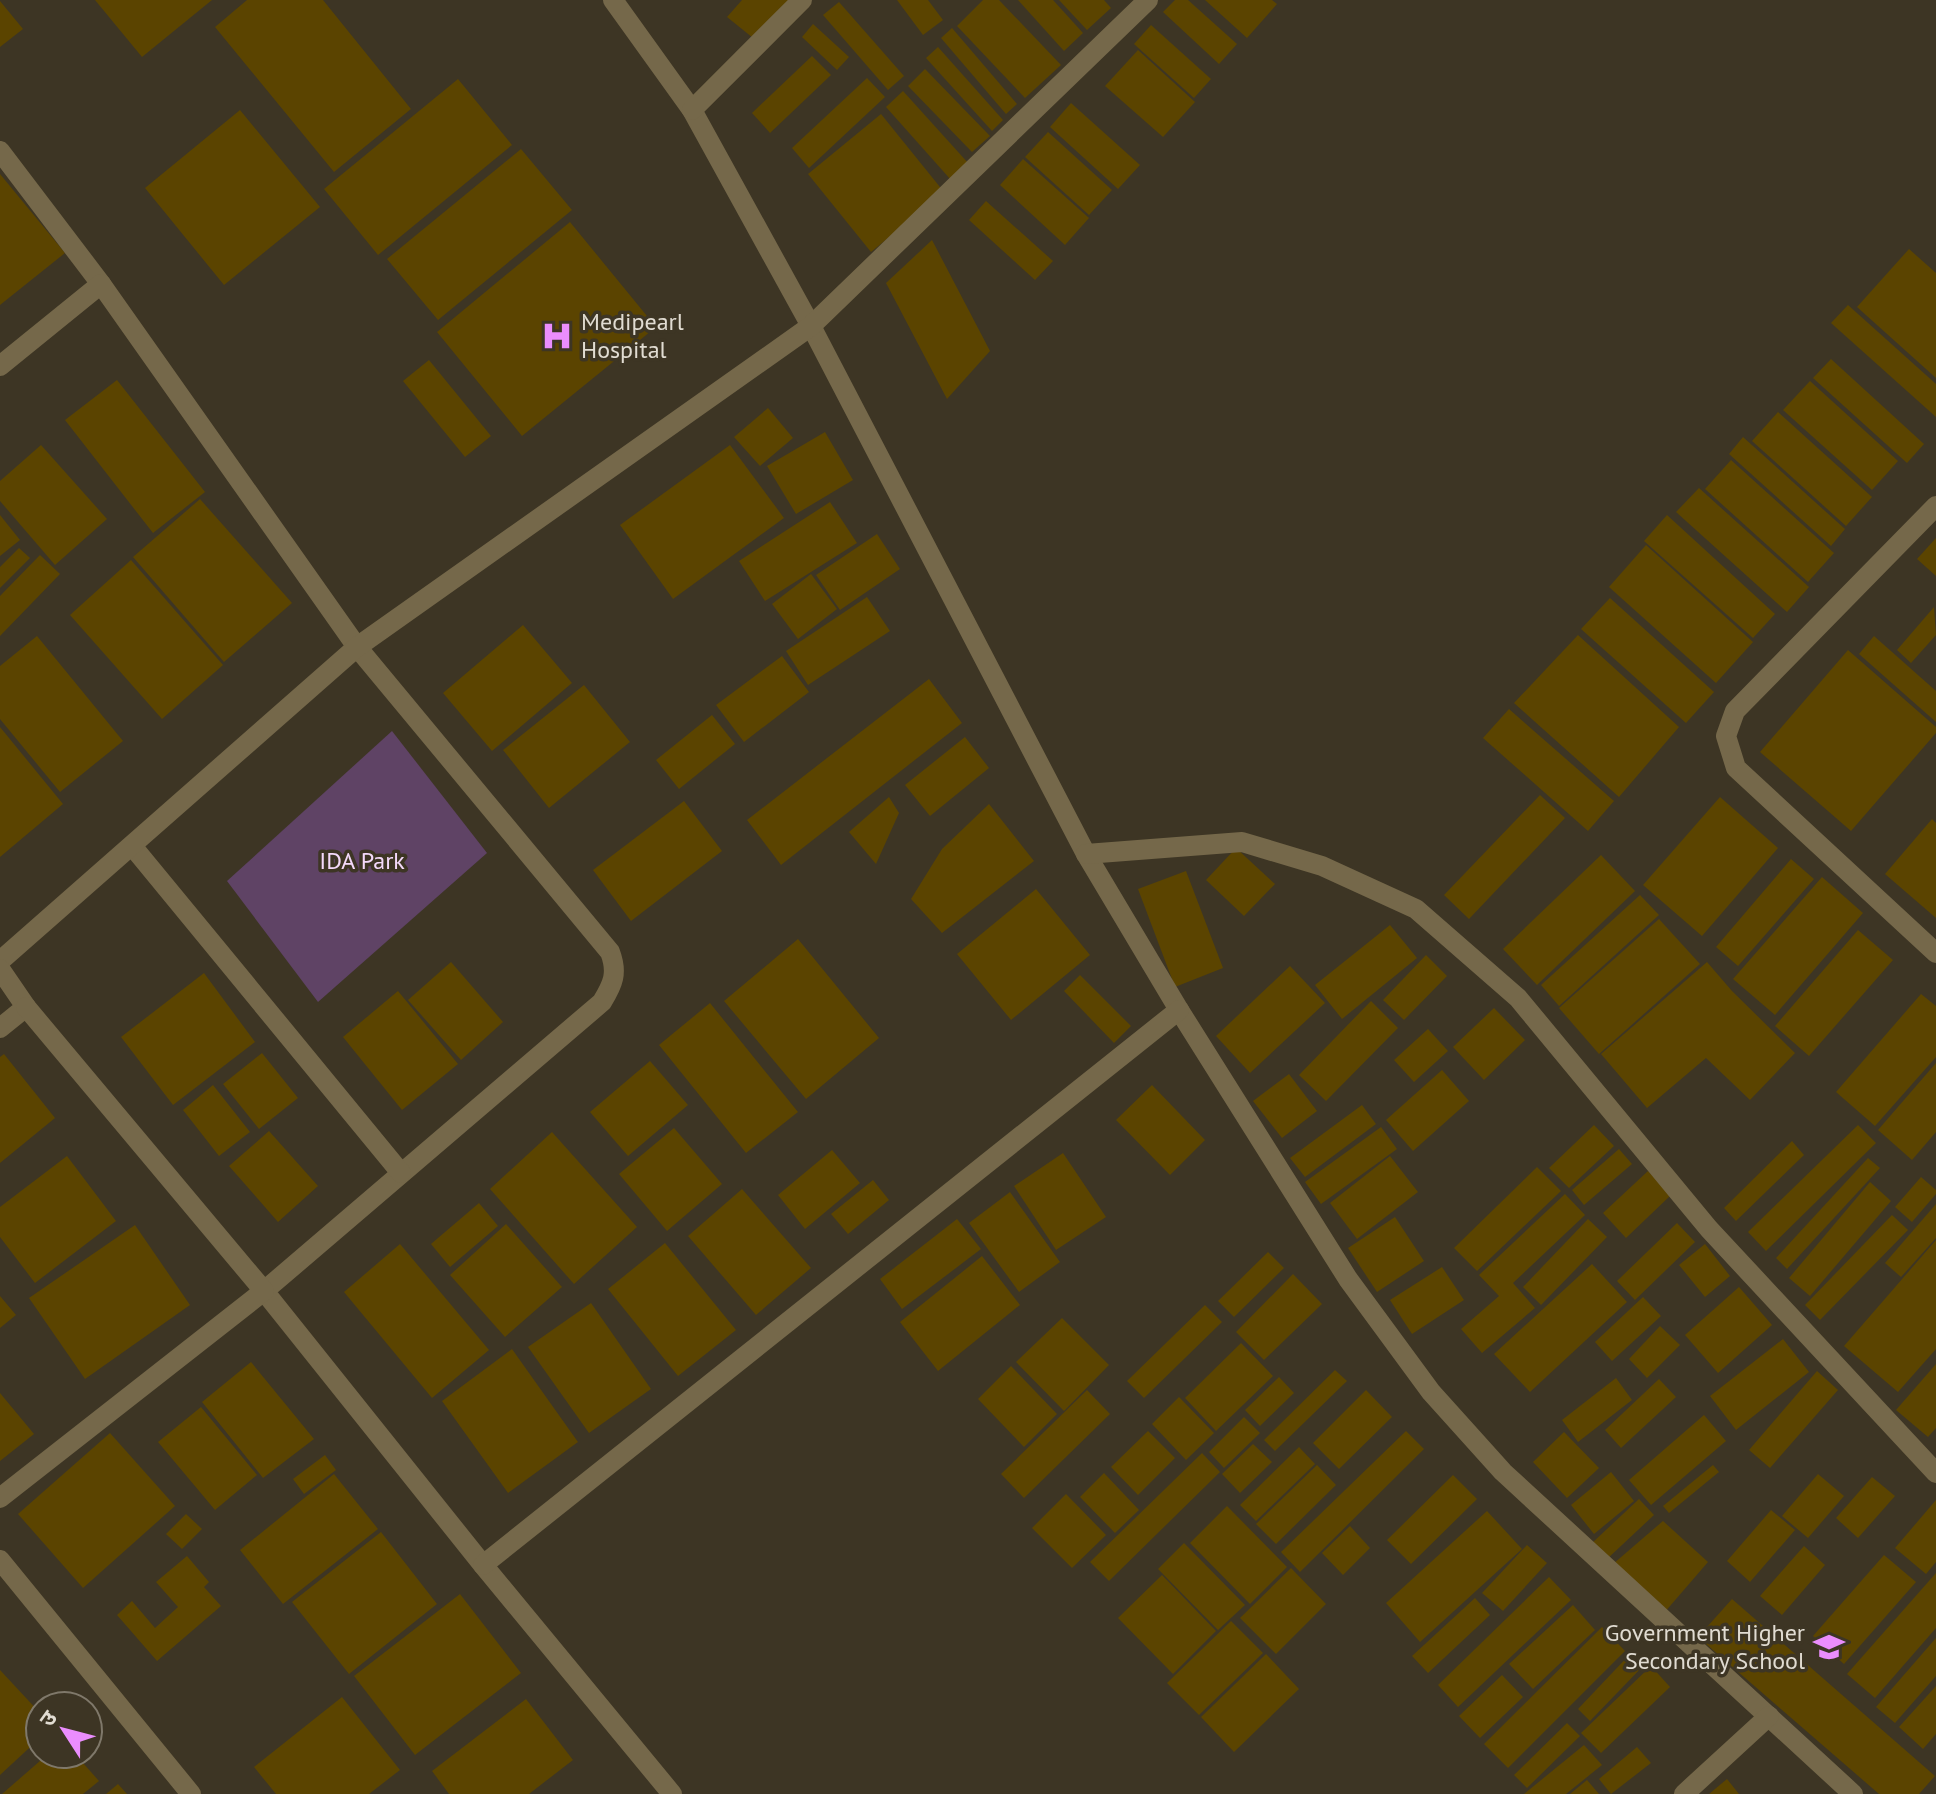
<svg xmlns="http://www.w3.org/2000/svg" width="1936" height="1794" font-family="'PT Sans','Noto Sans Devanagari',sans-serif">
  <style>
    .green { fill: #5f4365 }
    .building { fill: #5b4400 }
    .lines { fill: none; stroke-linecap: round; stroke-linejoin: round }
    .minor { stroke: #75684a; stroke-width: 20 }
    .labels { text-anchor: middle; stroke-width: 7; stroke-linejoin: round; paint-order: stroke }
    .poi-label { font-size: 24px; fill: #e1dcd2; stroke: #3d3524; text-anchor: start }
    .park-label { font-size: 24px; fill: #f4d9fa; stroke: #3d3524 }
  </style>
  <rect width="100%" height="100%" fill="#3d3524"/>
  <path class="green" d="M392,731L487,853L318,1002L227,881Z"/>
  <g class="building">
    <path d="M95,0H212L142,57Z"/>
    <path d="M247,0H323L411,109L334,172L215,27Z"/>
    <path d="M742,0H794L753,38L727,17Z"/>
    <path d="M897,0H928L943,20L923,35Z"/>
    <path d="M983,0H999L1061,65L1025,98L957,26Z"/>
    <path d="M1018,0H1053L1083,33L1064,51Z"/>
    <path d="M1059,0H1104L1111,8L1087,30Z"/>
    <path d="M1175,0H1188L1237,44L1219,64L1163,12Z"/>
    <path d="M1205,0H1272L1277,4L1247,38Z"/>
    <path d="M0,1L23,29L0,47Z"/>
    <path d="M839,2L904,76L888,90L823,15Z"/>
    <path d="M813,24L849,57L837,70L802,37Z"/>
    <path d="M1151,25L1211,79L1194,98L1134,44Z"/>
    <path d="M952,28L1017,104L1006,114L941,38Z"/>
    <path d="M938,47L1003,120L992,131L926,58Z"/>
    <path d="M1138,50L1195,102L1163,137L1105,86Z"/>
    <path d="M812,56L831,75L770,133L752,113Z"/>
    <path d="M925,69L990,136L972,152L908,86Z"/>
    <path d="M867,78L885,97L809,168L792,148Z"/>
    <path d="M458,79L512,145L378,255L324,189Z"/>
    <path d="M903,91L969,164L951,180L886,107Z"/>
    <path d="M1071,103L1140,165L1118,189L1050,127Z"/>
    <path d="M240,110L320,207L224,285L145,188Z"/>
    <path d="M881,114L944,192L871,252L808,174Z"/>
    <path d="M1048,132L1112,190L1089,215L1025,157Z"/>
    <path d="M521,149L572,210L438,320L387,259Z"/>
    <path d="M1023,159L1089,218L1065,245L1000,185Z"/>
    <path d="M0,174L65,253L0,305Z"/>
    <path d="M986,201L1053,261L1035,280L969,220Z"/>
    <path d="M570,222L656,327L522,436L437,332Z"/>
    <path d="M932,240L990,351L947,399L886,283Z"/>
    <path d="M1909,249L1936,273V378L1857,307Z"/>
    <path d="M1848,305L1936,384V417L1831,323Z"/>
    <path d="M1831,359L1924,444L1907,463L1813,378Z"/>
    <path d="M429,360L491,436L465,457L403,381Z"/>
    <path d="M117,380L205,492L153,533L65,420Z"/>
    <path d="M1810,381L1898,461L1872,490L1783,410Z"/>
    <path d="M768,408L793,438L760,466L734,437Z"/>
    <path d="M1778,412L1872,497L1846,526L1752,441Z"/>
    <path d="M825,432L853,480L796,514L767,466Z"/>
    <path d="M1743,437L1845,529L1831,546L1729,454Z"/>
    <path d="M41,445L107,519L55,565L0,501V481Z"/>
    <path d="M730,445L784,518L673,599L620,525Z"/>
    <path d="M1731,460L1834,553L1808,582L1705,489Z"/>
    <path d="M1699,488L1809,587L1787,612L1676,512Z"/>
    <path d="M200,499L292,603L224,662L133,557Z"/>
    <path d="M830,502L857,543L765,601L739,561Z"/>
    <path d="M0,515L20,540L0,556Z"/>
    <path d="M1667,515L1775,614L1753,638L1644,541Z"/>
    <path d="M877,534L900,569L840,610L816,575Z"/>
    <path d="M1936,538V576L1917,559Z"/>
    <path d="M1646,545L1753,642L1716,683L1609,587Z"/>
    <path d="M19,548L30,558L0,588V567Z"/>
    <path d="M40,555L60,574L0,636V596Z"/>
    <path d="M131,560L223,665L162,719L70,615Z"/>
    <path d="M811,574L837,609L798,639L772,604Z"/>
    <path d="M867,597L890,631L808,685L786,651Z"/>
    <path d="M1610,598L1714,692L1686,723L1581,629Z"/>
    <path d="M1934,607L1936,635L1911,663L1897,650Z"/>
    <path d="M523,625L572,683L492,751L443,693Z"/>
    <path d="M1578,635L1679,727L1619,797L1514,703Z"/>
    <path d="M37,636L123,741L60,792L0,719V666Z"/>
    <path d="M1874,636L1936,691V722L1859,654Z"/>
    <path d="M1848,650L1936,727V733L1851,831L1760,752Z"/>
    <path d="M782,656L809,692L744,742L716,705Z"/>
    <path d="M929,679L962,723L781,865L747,820Z"/>
    <path d="M584,685L630,742L549,808L503,750Z"/>
    <path d="M1509,709L1614,801L1588,831L1483,738Z"/>
    <path d="M712,715L735,744L679,789L656,760Z"/>
    <path d="M0,727L63,804L0,857Z"/>
    <path d="M965,737L989,768L930,816L905,785Z"/>
    <path d="M1540,795L1565,818L1469,919L1444,895Z"/>
    <path d="M889,797L899,813L876,864L849,832Z"/>
    <path d="M1720,797L1778,848L1702,936L1643,885Z"/>
    <path d="M684,801L722,851L631,921L593,870Z"/>
    <path d="M989,804L1034,861L942,933L911,899L942,849Z"/>
    <path d="M1932,819L1936,823V918L1885,874Z"/>
    <path d="M1236,848L1275,884L1244,916L1206,880Z"/>
    <path d="M1601,855L1635,891L1537,985L1503,949Z"/>
    <path d="M1791,859L1814,879L1738,966L1716,947Z"/>
    <path d="M1186,871L1223,968L1175,987L1138,889Z"/>
    <path d="M1822,877L1863,913L1775,1015L1733,979Z"/>
    <path d="M1036,889L1090,955L1011,1020L957,954Z"/>
    <path d="M1640,895L1659,915L1559,1006L1541,985Z"/>
    <path d="M1659,919L1700,964L1599,1054L1559,1008Z"/>
    <path d="M1390,925L1417,958L1342,1019L1315,985Z"/>
    <path d="M1858,930L1893,960L1809,1056L1775,1026Z"/>
    <path d="M798,939L879,1038L806,1099L724,1001Z"/>
    <path d="M1426,955L1447,976L1404,1020L1383,1000Z"/>
    <path d="M451,962L503,1022L461,1060L408,1000Z"/>
    <path d="M1707,962L1732,991L1795,1053L1750,1100L1706,1058L1647,1108L1601,1054Z"/>
    <path d="M1290,966L1325,1003L1250,1073L1216,1036Z"/>
    <path d="M204,973L255,1042L173,1105L121,1037Z"/>
    <path d="M1080,975L1131,1026L1114,1043L1064,991Z"/>
    <path d="M398,991L458,1064L402,1110L343,1037Z"/>
    <path d="M1921,994L1936,1006V1057L1875,1126L1836,1092Z"/>
    <path d="M1371,1001L1398,1028L1326,1101L1299,1075Z"/>
    <path d="M710,1003L798,1112L746,1153L659,1045Z"/>
    <path d="M1494,1008L1525,1040L1484,1080L1453,1047Z"/>
    <path d="M1428,1029L1448,1051L1414,1082L1394,1060Z"/>
    <path d="M262,1053L298,1098L259,1129L223,1084Z"/>
    <path d="M4,1054L55,1118L0,1163V1057Z"/>
    <path d="M650,1061L688,1105L628,1156L590,1112Z"/>
    <path d="M1936,1063V1132L1912,1160L1878,1130Z"/>
    <path d="M1442,1070L1469,1101L1413,1151L1386,1120Z"/>
    <path d="M1289,1074L1317,1111L1282,1138L1253,1101Z"/>
    <path d="M213,1085L250,1132L219,1156L183,1110Z"/>
    <path d="M1152,1085L1205,1140L1170,1175L1116,1120Z"/>
    <path d="M1362,1105L1376,1124L1305,1177L1290,1158Z"/>
    <path d="M1594,1125L1614,1146L1569,1188L1549,1168Z"/>
    <path d="M1858,1125L1876,1143L1766,1251L1748,1232Z"/>
    <path d="M1381,1127L1397,1149L1321,1204L1305,1182Z"/>
    <path d="M674,1128L722,1184L667,1231L619,1174Z"/>
    <path d="M269,1131L318,1186L278,1222L229,1166Z"/>
    <path d="M552,1132L637,1227L574,1284L490,1189Z"/>
    <path d="M1792,1141L1804,1155L1736,1221L1724,1208Z"/>
    <path d="M1619,1149L1632,1164L1584,1205L1572,1190Z"/>
    <path d="M832,1150L860,1183L805,1229L778,1195Z"/>
    <path d="M1063,1153L1106,1217L1056,1250L1014,1186Z"/>
    <path d="M67,1156L116,1221L35,1283L0,1237V1207Z"/>
    <path d="M1390,1156L1418,1192L1357,1239L1330,1203Z"/>
    <path d="M1868,1158L1880,1168L1787,1269L1776,1258Z"/>
    <path d="M1537,1167L1561,1191L1477,1271L1454,1248Z"/>
    <path d="M1648,1171L1671,1195L1626,1238L1603,1213Z"/>
    <path d="M1921,1177L1936,1190V1194L1912,1222L1895,1207Z"/>
    <path d="M873,1180L889,1200L848,1234L831,1214Z"/>
    <path d="M1870,1182L1891,1201L1810,1296L1789,1278Z"/>
    <path d="M742,1189L811,1268L756,1315L688,1236Z"/>
    <path d="M1010,1192L1060,1262L1019,1292L969,1223Z"/>
    <path d="M1565,1194L1585,1215L1513,1283L1535,1308L1482,1353L1461,1329L1499,1296L1479,1275Z"/>
    <path d="M479,1203L498,1226L450,1267L431,1244Z"/>
    <path d="M1936,1204V1238L1901,1277L1885,1263Z"/>
    <path d="M1892,1215L1908,1230L1820,1320L1805,1305Z"/>
    <path d="M1395,1217L1424,1261L1377,1292L1348,1248Z"/>
    <path d="M957,1219L981,1249L902,1309L880,1279Z"/>
    <path d="M1588,1219L1607,1237L1541,1305L1523,1287Z"/>
    <path d="M1677,1223L1695,1242L1635,1300L1617,1281Z"/>
    <path d="M506,1224L562,1287L505,1337L450,1275Z"/>
    <path d="M135,1225L190,1305L85,1379L29,1298Z"/>
    <path d="M1936,1240V1349L1898,1392L1844,1346Z"/>
    <path d="M665,1243L736,1330L678,1376L608,1289Z"/>
    <path d="M400,1244L489,1350L432,1398L344,1292Z"/>
    <path d="M1705,1244L1730,1276L1705,1297L1679,1265Z"/>
    <path d="M1268,1252L1284,1268L1234,1317L1218,1301Z"/>
    <path d="M982,1256L1020,1305L938,1371L900,1322Z"/>
    <path d="M1592,1264L1627,1302L1530,1392L1494,1354Z"/>
    <path d="M1442,1267L1464,1300L1412,1334L1390,1300Z"/>
    <path d="M1293,1274L1322,1304L1264,1360L1236,1332Z"/>
    <path d="M1739,1287L1772,1325L1718,1373L1685,1335Z"/>
    <path d="M0,1296L16,1315L0,1328Z"/>
    <path d="M1643,1297L1661,1316L1612,1361L1595,1342Z"/>
    <path d="M591,1303L651,1389L589,1433L528,1347Z"/>
    <path d="M1205,1305L1222,1322L1144,1398L1127,1381Z"/>
    <path d="M1062,1318L1109,1365L1064,1411L1016,1362Z"/>
    <path d="M1660,1326L1680,1345L1647,1378L1629,1359Z"/>
    <path d="M1783,1339L1809,1372L1736,1430L1710,1396Z"/>
    <path d="M1241,1343L1273,1376L1216,1431L1185,1398Z"/>
    <path d="M512,1349L578,1442L508,1493L442,1401Z"/>
    <path d="M251,1362L314,1439L263,1478L202,1402Z"/>
    <path d="M1936,1364V1428L1928,1437L1896,1410Z"/>
    <path d="M1011,1366L1057,1414L1024,1447L978,1399Z"/>
    <path d="M1335,1370L1347,1381L1275,1451L1264,1440Z"/>
    <path d="M1817,1371L1838,1390L1770,1468L1749,1450Z"/>
    <path d="M1279,1377L1294,1393L1260,1426L1245,1410Z"/>
    <path d="M1616,1378L1632,1400L1578,1442L1562,1420Z"/>
    <path d="M1659,1379L1676,1397L1621,1448L1605,1430Z"/>
    <path d="M1087,1390L1110,1414L1024,1498L1001,1474Z"/>
    <path d="M1366,1390L1392,1417L1339,1469L1313,1443Z"/>
    <path d="M0,1393L34,1434L0,1461Z"/>
    <path d="M1179,1397L1214,1433L1186,1460L1152,1424Z"/>
    <path d="M201,1407L257,1475L215,1510L158,1442Z"/>
    <path d="M1704,1415L1726,1441L1651,1505L1629,1480Z"/>
    <path d="M1244,1417L1260,1433L1224,1468L1209,1452Z"/>
    <path d="M1148,1431L1175,1458L1138,1495L1111,1467Z"/>
    <path d="M1406,1431L1424,1449L1300,1572L1281,1552Z"/>
    <path d="M1564,1432L1599,1468L1567,1498L1533,1462Z"/>
    <path d="M110,1433L175,1506L83,1588L18,1514Z"/>
    <path d="M1253,1444L1272,1462L1240,1493L1222,1474Z"/>
    <path d="M1299,1447L1315,1464L1256,1521L1240,1505Z"/>
    <path d="M1202,1453L1220,1472L1109,1581L1090,1562Z"/>
    <path d="M325,1455L336,1470L304,1494L293,1479Z"/>
    <path d="M1317,1465L1336,1485L1276,1544L1256,1524Z"/>
    <path d="M1713,1465L1719,1472L1669,1513L1663,1506Z"/>
    <path d="M1611,1472L1634,1501L1594,1534L1571,1505Z"/>
    <path d="M1104,1473L1139,1510L1115,1533L1080,1497Z"/>
    <path d="M334,1474L378,1529L283,1604L240,1550Z"/>
    <path d="M1818,1474L1844,1496L1808,1538L1782,1516Z"/>
    <path d="M1453,1475L1477,1499L1411,1564L1387,1540Z"/>
    <path d="M1872,1477L1895,1496L1858,1538L1836,1518Z"/>
    <path d="M1066,1494L1106,1535L1072,1568L1032,1528Z"/>
    <path d="M1639,1499L1654,1515L1606,1560L1591,1544Z"/>
    <path d="M1936,1500V1562L1926,1574L1895,1548Z"/>
    <path d="M1227,1506L1287,1567L1250,1604L1190,1543Z"/>
    <path d="M1771,1510L1795,1530L1750,1582L1727,1561Z"/>
    <path d="M1487,1511L1522,1549L1420,1642L1386,1603Z"/>
    <path d="M186,1514L202,1529L182,1549L166,1534Z"/>
    <path d="M1663,1521L1708,1562L1664,1613L1613,1564Z"/>
    <path d="M1350,1526L1370,1548L1343,1575L1322,1553Z"/>
    <path d="M381,1532L437,1604L349,1674L292,1602Z"/>
    <path d="M1184,1543L1245,1605L1218,1630L1158,1569Z"/>
    <path d="M1527,1545L1547,1563L1503,1611L1482,1593Z"/>
    <path d="M1804,1546L1825,1565L1782,1615L1760,1596Z"/>
    <path d="M1884,1555L1916,1582L1844,1664L1813,1636Z"/>
    <path d="M187,1556L209,1582L204,1587L221,1606L157,1661L117,1615L132,1601L155,1628L178,1607L156,1582Z"/>
    <path d="M1291,1568L1326,1604L1276,1654L1240,1618Z"/>
    <path d="M1936,1573V1628L1875,1698L1847,1674Z"/>
    <path d="M1162,1575L1216,1631L1173,1674L1118,1618Z"/>
    <path d="M1549,1577L1571,1600L1458,1707L1438,1685Z"/>
    <path d="M460,1594L521,1673L415,1755L354,1676Z"/>
    <path d="M1475,1598L1490,1615L1428,1673L1412,1656Z"/>
    <path d="M1732,1599L1935,1776L1919,1794H1879L1698,1637Z"/>
    <path d="M1573,1605L1595,1630L1533,1689L1509,1664Z"/>
    <path d="M1231,1621L1263,1653L1199,1715L1167,1683Z"/>
    <path d="M1602,1627L1625,1651L1508,1768L1484,1744Z"/>
    <path d="M1936,1638V1676L1895,1723L1876,1707Z"/>
    <path d="M1632,1652L1645,1664L1590,1721L1578,1709Z"/>
    <path d="M1266,1654L1299,1689L1234,1752L1201,1717Z"/>
    <path d="M1651,1666L1670,1687L1601,1753L1581,1733Z"/>
    <path d="M0,1670L40,1713V1738L0,1775Z"/>
    <path d="M1502,1675L1523,1697L1480,1738L1459,1716Z"/>
    <path d="M1936,1686V1734L1923,1749L1899,1727Z"/>
    <path d="M342,1697L400,1770L369,1794H276L254,1767Z"/>
    <path d="M526,1699L573,1760L529,1794H449L432,1771Z"/>
    <path d="M1567,1723L1580,1736L1527,1788L1514,1775Z"/>
    <path d="M1584,1745L1602,1765L1566,1794H1524Z"/>
    <path d="M1637,1747L1651,1763L1611,1794L1599,1779Z"/>
    <path d="M48,1754H75L99,1781L83,1794H2Z"/>
    <path d="M1727,1779L1739,1794H1709Z"/>
    <path d="M1587,1780L1599,1794H1570Z"/>
    <path d="M118,1784L127,1794H106Z"/>
  </g>
  <g class="lines">
    <g class="minor">
      <path d="M613,0L692,110L811,326L1086,854L1179,1010L1348,1279L1431,1392L1503,1472L1853,1794"/>
      <path d="M692,110L802,0"/>
      <path d="M0,151L101,284"/>
      <path d="M0,366L101,284L357,647L610,952C618,973 613,984 602,1002L264,1291L483,1565L672,1794"/>
      <path d="M1936,506L1735,711L1726,736L1736,768L1936,953"/>
      <path d="M133,847L401,1173"/>
      <path d="M1086,854L1242,842L1322,866L1416,909L1518,998L1709,1229L1936,1473"/>
      <path d="M0,961L357,647L811,326L1148,0"/>
      <path d="M0,969L26,1007L0,1028"/>
      <path d="M0,1498L264,1291L26,1007"/>
      <path d="M0,1560L191,1794"/>
      <path d="M483,1565L1179,1010"/>
      <path d="M1684,1794L1769,1716"/>
    </g>
  </g>
  <defs>
    <symbol id="hospital-bare" viewBox="-9 -9 18 18"><path d="M-5-5h3v3.5h4V-5h3V5h-3V1.5h-4V5h-3Z" fill="#ea8dfd" stroke="#3d3524" stroke-width="2.5" paint-order="stroke"/></symbol>
    <symbol id="school-bare" viewBox="-9 -9 18 18"><path d="M0-5L7-2L0 1L-7-2ZM-4 1L0 2.5L4 1V4Q0 6-4 4Z" fill="#ea8dfd" stroke="#3d3524" stroke-width="2.5" paint-order="stroke"/></symbol>
  </defs>
  <g fill-rule="evenodd">
    <use href="#hospital-bare" x="535" y="314" width="44" height="44"/>
    <use href="#school-bare" x="1807" y="1625" width="44" height="44"/>
  </g>
  <g class="labels">
    <g class="poi-label">
      <text x="581" y="330">Medipearl<tspan x="581" dy="28">Hospital</tspan></text>
      <text x="1805" y="1641" text-anchor="end">Government Higher<tspan x="1805" dy="28">Secondary School</tspan></text>
    </g>
    <g class="park-label">
      <text x="362" y="869">IDA Park</text>
    </g>
  </g>
  <g transform="translate(64 1730) rotate(306)"><circle r="38" fill="#3d3524" stroke="#7f786a" stroke-width="2"/>
  <path d="M0-6L14 30L0 20L-14 30Z" fill="#ea8dfd"/>
  <text y="-12" font-size="22" font-weight="bold" text-anchor="middle" fill="#e1dcd2">उ</text>
  </g>
</svg>
